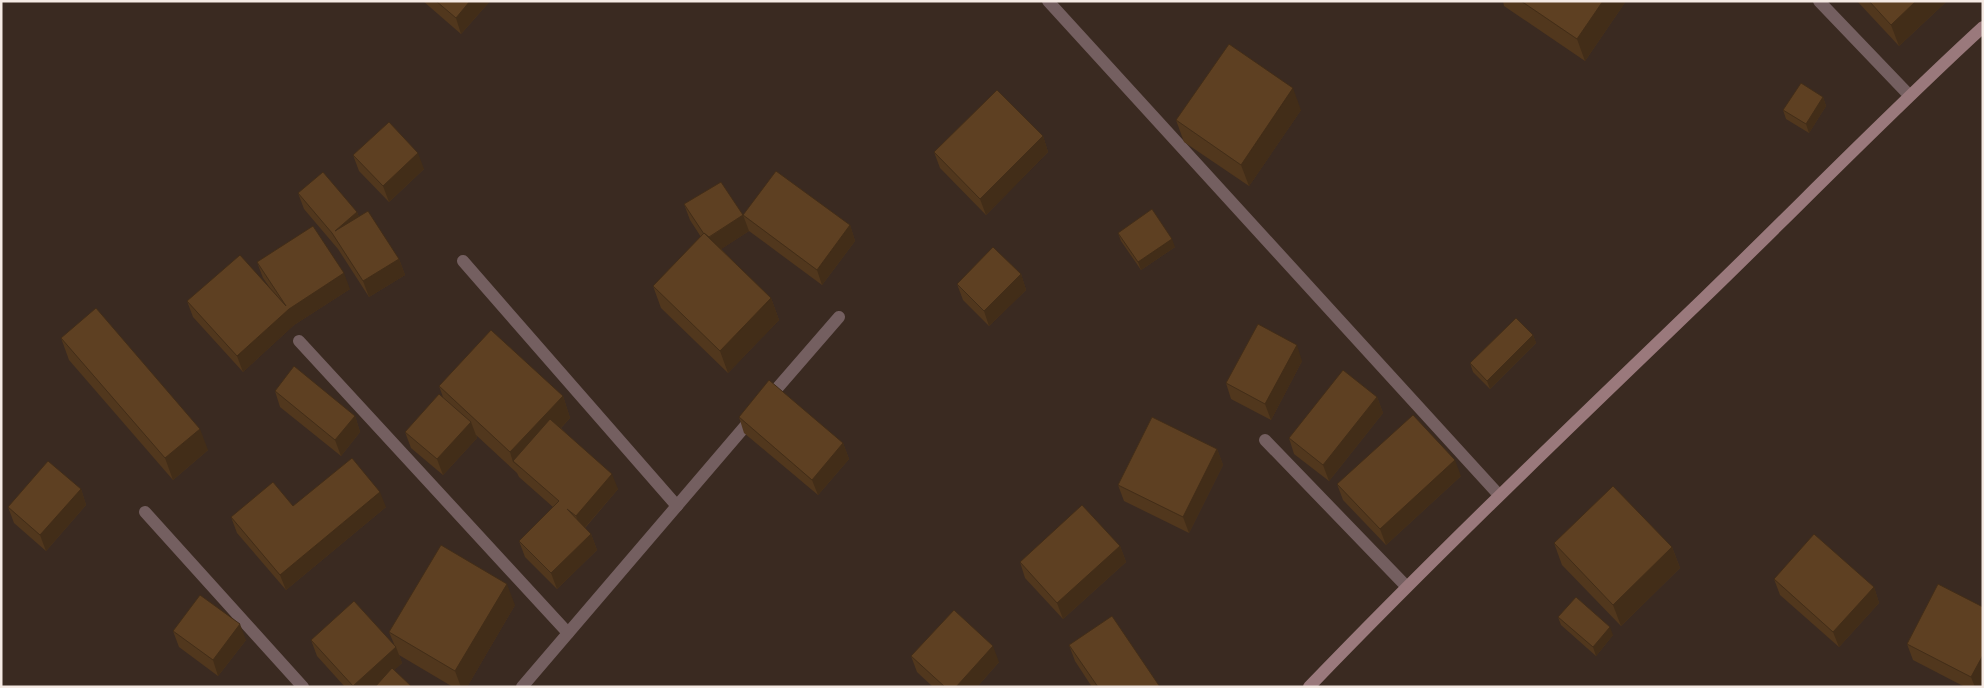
<svg xmlns="http://www.w3.org/2000/svg" width="1984" height="688" font-family="'Times New Roman',serif">
  <style>
    .lines { fill: none; stroke-linecap: round; stroke-linejoin: round }
    .street { stroke: #745f60; stroke-width: 12 }
    .secondary { stroke: #9a797c; stroke-width: 12 }
    .wall { fill: #51371d }
    .shaded-wall { fill: #422d18 }
    .building { fill: #5e4022; stroke: #422d18 }
  </style>
  <rect width="100%" height="100%" fill="#3a2a21"/>
  <g class="lines">
    <g class="street">
      <path d="M1048,1L1499,495"/>
      <path d="M1819,1L1909,95"/>
      <path d="M463,261L677,506"/>
      <path d="M299,341L568,633"/>
      <path d="M767,400L839,317"/>
      <path d="M1265,440L1406,586"/>
      <path d="M145,512L303,687"/>
      <path d="M522,687L753,417"/>
    </g>
    <path class="secondary" d="M1309,687C1437,554 1571,426 1704,298C1797,208 1887,115 1983,27"/>
  </g>
  <g class="wall">
    <path d="M423,1H490L461,34Z"/>
    <path d="M1503,1H1626L1585,61L1504,6Z"/>
    <path d="M1857,1H1947L1899,46Z"/>
    <path d="M1823,97L1826,106L1809,133L1786,119L1783,110Z"/>
    <path d="M1301,110L1249,186L1184,142L1176,120Z"/>
    <path d="M1043,136L1048,152L986,215L940,168L934,152Z"/>
    <path d="M353,155L424,169L389,202L359,171Z"/>
    <path d="M298,193L357,212L359,217L399,259L405,275L369,297L338,249L304,209Z"/>
    <path d="M684,204L743,215L850,225L855,241L822,285L749,231L721,249L771,298L779,320L728,373L661,308L653,286L701,237L690,220Z"/>
    <path d="M1118,233L1175,247L1141,270L1121,241Z"/>
    <path d="M257,262L350,289L294,325L243,372L193,317L187,301L270,288L263,278Z"/>
    <path d="M1021,274L1026,290L989,326L963,300L957,284Z"/>
    <path d="M1533,335L1536,343L1490,389L1473,372L1470,363Z"/>
    <path d="M61,338L208,450L173,480L69,360Z"/>
    <path d="M1302,361L1271,420L1231,399L1226,383Z"/>
    <path d="M439,386L563,396L570,418L561,428L618,489L585,528L591,534L597,550L557,589L525,557L519,541L553,507L519,477L517,473L476,435L477,438L443,475L411,448L405,432L443,397Z"/>
    <path d="M275,391L355,416L360,432L341,456L280,407Z"/>
    <path d="M1377,397L1383,413L1329,481L1294,454L1289,438Z"/>
    <path d="M739,417L843,443L849,459L818,495L744,433Z"/>
    <path d="M1217,449L1223,465L1189,533L1124,501L1118,485Z"/>
    <path d="M1461,476L1386,545L1343,500L1337,484Z"/>
    <path d="M81,489L86,505L46,551L14,523L8,507Z"/>
    <path d="M293,506L386,507L286,590L237,533L231,517Z"/>
    <path d="M1554,543L1672,547L1680,568L1621,626L1562,565Z"/>
    <path d="M1120,546L1126,562L1063,619L1025,578L1020,562Z"/>
    <path d="M1774,579L1874,587L1879,603L1839,647L1780,595Z"/>
    <path d="M515,605L467,687H453L399,655L402,663L394,670L412,687H345L317,656L311,640L394,644L389,632Z"/>
    <path d="M1983,607L1980,687H1965L1913,660L1907,644Z"/>
    <path d="M1558,617L1613,635L1596,656L1561,625Z"/>
    <path d="M173,631L246,640L218,676L179,647Z"/>
    <path d="M1069,645L1160,687H1092L1075,661Z"/>
    <path d="M911,656L999,662L977,687H933L917,672Z"/>
  </g>
  <g class="shaded-wall">
    <path d="M470,1H490L461,34L456,18Z"/>
    <path d="M1603,1H1626L1585,61L1577,39Z"/>
    <path d="M1916,1H1947L1899,46L1891,25Z"/>
    <path d="M1293,88L1301,110L1249,186L1241,165Z"/>
    <path d="M1823,97L1826,106L1809,133L1806,124Z"/>
    <path d="M1043,136L1048,152L986,215L980,199Z"/>
    <path d="M418,153L424,169L389,202L383,186Z"/>
    <path d="M357,212L363,228L335,231Z"/>
    <path d="M743,215L749,231L712,255L707,239Z"/>
    <path d="M850,225L855,241L822,285L817,270Z"/>
    <path d="M1172,239L1175,247L1141,270L1138,262Z"/>
    <path d="M399,259L405,275L369,297L363,281Z"/>
    <path d="M344,273L350,289L294,325L243,372L237,356L289,309Z"/>
    <path d="M1021,274L1026,290L989,326L984,311Z"/>
    <path d="M771,298L779,320L728,373L720,351Z"/>
    <path d="M1533,335L1536,343L1490,389L1487,381Z"/>
    <path d="M1297,345L1302,361L1271,420L1265,404Z"/>
    <path d="M563,396L570,418L522,469L513,462L510,452Z"/>
    <path d="M1377,397L1383,413L1329,481L1323,465Z"/>
    <path d="M355,416L360,432L341,456L335,440Z"/>
    <path d="M471,422L477,438L443,475L437,459Z"/>
    <path d="M200,429L208,450L173,480L165,458Z"/>
    <path d="M843,443L849,459L818,495L812,480Z"/>
    <path d="M1217,449L1223,465L1189,533L1183,517Z"/>
    <path d="M1455,460L1461,476L1386,545L1380,529Z"/>
    <path d="M612,474L618,489L581,532L576,516Z"/>
    <path d="M81,489L86,505L46,551L40,535Z"/>
    <path d="M380,492L386,507L286,590L280,575Z"/>
    <path d="M591,534L597,550L557,589L551,573Z"/>
    <path d="M1120,546L1126,562L1063,619L1057,603Z"/>
    <path d="M1672,547L1680,568L1621,626L1613,605Z"/>
    <path d="M507,584L515,605L467,687H461L455,671Z"/>
    <path d="M1874,587L1879,603L1839,647L1833,632Z"/>
    <path d="M240,624L246,640L218,676L213,660Z"/>
    <path d="M1610,627L1613,635L1596,656L1593,647Z"/>
    <path d="M993,646L999,662L977,687H956Z"/>
    <path d="M396,647L402,663L376,687H354L353,686Z"/>
    <path d="M1983,655V682L1980,687H1975L1971,677Z"/>
  </g>
  <g class="building">
    <path d="M436,1H470L456,18Z"/>
    <path d="M1521,1H1603L1577,39Z"/>
    <path d="M1869,1H1916L1891,25Z"/>
    <path d="M1229,44L1293,88L1241,165L1176,120Z"/>
    <path d="M1801,83L1823,97L1806,124L1783,110Z"/>
    <path d="M997,90L1043,136L980,199L934,152Z"/>
    <path d="M389,122L418,153L383,186L353,155Z"/>
    <path d="M776,171L850,225L817,270L743,215Z"/>
    <path d="M323,172L357,212L335,231L368,211L399,259L363,281L332,233L298,193Z"/>
    <path d="M721,182L743,215L709,237L704,233V234L684,204Z"/>
    <path d="M1152,209L1172,239L1138,262L1118,233Z"/>
    <path d="M313,226L344,273L289,309L237,356L187,301L240,255L286,306L257,262Z"/>
    <path d="M704,233L771,298L720,351L653,286Z"/>
    <path d="M993,247L1021,274L984,311L957,284Z"/>
    <path d="M96,308L200,429L165,458L61,338Z"/>
    <path d="M1516,318L1533,335L1487,381L1470,363Z"/>
    <path d="M1258,324L1297,345L1265,404L1226,383Z"/>
    <path d="M491,330L563,396L510,452L439,386Z"/>
    <path d="M294,366L355,416L335,440L275,391Z"/>
    <path d="M1343,370L1377,397L1323,465L1289,438Z"/>
    <path d="M769,380L843,443L812,480L739,417Z"/>
    <path d="M439,394L471,422L437,459L405,432Z"/>
    <path d="M1413,415L1455,460L1380,529L1337,484Z"/>
    <path d="M1152,417L1217,449L1183,517L1118,485Z"/>
    <path d="M550,419L612,474L576,516L567,509L591,534L551,573L519,541L559,501L513,461Z"/>
    <path d="M352,458L380,492L280,575L231,517L273,482L293,506Z"/>
    <path d="M48,461L81,489L40,535L8,507Z"/>
    <path d="M1613,486L1672,547L1613,605L1554,543Z"/>
    <path d="M1082,505L1120,546L1057,603L1020,562Z"/>
    <path d="M1814,534L1874,587L1833,632L1774,579Z"/>
    <path d="M441,545L507,584L455,671L389,632Z"/>
    <path d="M1938,584L1983,607V655L1971,677L1907,644Z"/>
    <path d="M200,595L240,624L213,660L173,631Z"/>
    <path d="M1576,597L1610,627L1593,647L1558,617Z"/>
    <path d="M354,601L396,647L353,686L311,640Z"/>
    <path d="M954,610L993,646L956,687H945L911,656Z"/>
    <path d="M1112,616L1160,687H1098L1069,645Z"/>
    <path d="M392,668L412,687H375Z"/>
  </g>
  <rect width="1984" height="688" fill="none" stroke="#f5eae4" stroke-width="5"/>
</svg>
